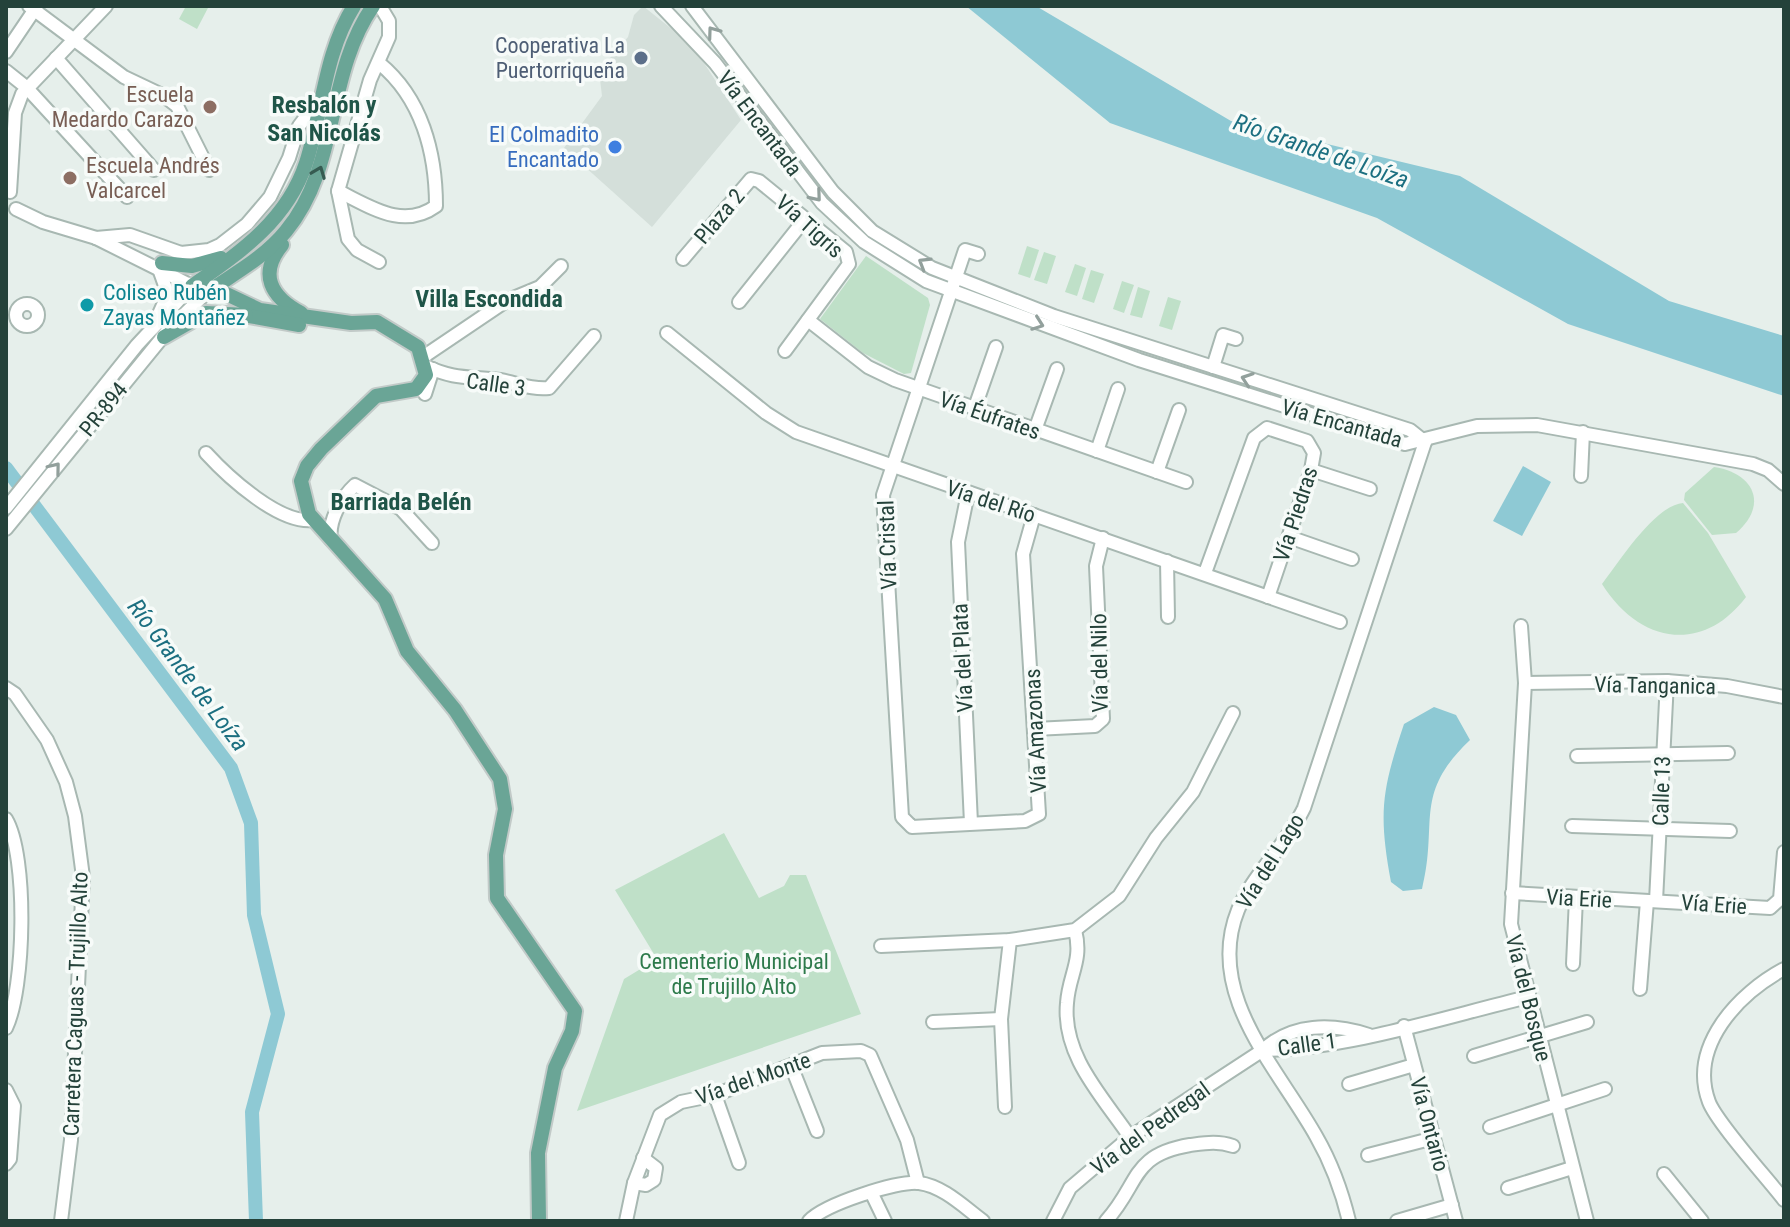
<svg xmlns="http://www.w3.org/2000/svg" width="1790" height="1227" font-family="'Roboto Condensed',sans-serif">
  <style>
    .built { fill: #d4dfda }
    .green { fill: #bfe0c8 }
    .water { fill: #8ec9d4 }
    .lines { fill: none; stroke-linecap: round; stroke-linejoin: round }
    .river { stroke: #8ec9d4; stroke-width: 14 }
    .minor-casing { stroke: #a8b8b2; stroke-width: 16 }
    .major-casing { stroke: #c2cac8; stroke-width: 18 }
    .minor { stroke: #fff; stroke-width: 12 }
    .major { stroke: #6aa596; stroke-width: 14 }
    .oneway { stroke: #92a09c }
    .oneway2 { stroke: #365b51 }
    .service-dot { fill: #5c6f8a; stroke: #f7fbf9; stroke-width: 3 }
    .education-dot { fill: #8d6e63; stroke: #f7fbf9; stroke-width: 3 }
    .shop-dot { fill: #3f7fe0; stroke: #f7fbf9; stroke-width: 3 }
    .culture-dot { fill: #0f9aa8; stroke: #f7fbf9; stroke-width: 3 }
    .labels { text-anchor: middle; stroke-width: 7; stroke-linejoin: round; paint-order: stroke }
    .service-label { font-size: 22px; fill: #4e5e75; stroke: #f7fbf9; text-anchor: end }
    .education-label { font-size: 22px; fill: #785e54; stroke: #f7fbf9; text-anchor: end }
    .street-label { font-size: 22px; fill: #24423a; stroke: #f7fbf9 }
    .shop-label { font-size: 22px; fill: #366cbe; stroke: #f7fbf9; text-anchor: end }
    .culture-label { font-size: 22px; fill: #0d838f; stroke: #f7fbf9; text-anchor: start }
    .park-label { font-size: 22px; fill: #2d7a4b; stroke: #f7fbf9 }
    .neighbourhood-label { font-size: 24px; font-weight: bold; fill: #1f5548; stroke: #f7fbf9 }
    .water-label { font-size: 24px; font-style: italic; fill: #1c6f80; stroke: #f7fbf9 }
  </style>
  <rect width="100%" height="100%" fill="#e6efeb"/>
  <path class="built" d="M643,6L693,46L741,120L652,227L564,148L602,96L599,71L628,37L634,15Z"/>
  <g class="green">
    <path d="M186,6H209L197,29L179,19Z"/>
    <path d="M1027,246L1039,250L1030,278L1018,274Z"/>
    <path d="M1044,252L1056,256L1047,284L1034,280Z"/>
    <path d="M866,256L928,298L930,305L911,373L904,374L863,353L820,319Z"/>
    <path d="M1075,264L1086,268L1077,296L1065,292Z"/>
    <path d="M1091,270L1104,274L1094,303L1082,299Z"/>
    <path d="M1122,281L1134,285L1124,313L1113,309Z"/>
    <path d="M1138,287L1150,291L1142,318L1130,315Z"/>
    <path d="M1168,297L1181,301L1172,330L1159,326Z"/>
    <path d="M1714,467C1754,473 1769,505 1736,533L1712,535L1684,500L1685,493Z"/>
    <path d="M1683,503L1708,533L1746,597C1702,655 1639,643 1602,584C1619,562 1655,505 1683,503Z"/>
    <path d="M724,833L759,898L784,886L790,875H806L861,1014L577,1111L624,979L657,959L615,890Z"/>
  </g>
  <g class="water">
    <path d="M966,6H1036L1231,121L1460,176L1669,301L1784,336V396L1568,324L1377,218L1110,123Z"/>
    <path d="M1523,466L1551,482L1522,536L1493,521Z"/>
    <path d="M1434,707L1456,715L1470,740C1412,795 1439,822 1422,889L1403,891L1391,882C1378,812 1382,790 1404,724Z"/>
  </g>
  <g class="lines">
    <path class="river" d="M6,468L231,768L251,823L254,915L278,1014L252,1112L256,1221"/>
    <defs>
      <g id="minor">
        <path d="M29,6L124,77L164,96L177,106L209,170"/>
        <path d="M661,6L715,63L822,203L864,242L926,281L1139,360L1405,444L1477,426L1537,425L1753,464L1768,470L1784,484"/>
        <path d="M692,6L833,192L872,231L932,268L1054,316L1410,430L1425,442"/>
        <path d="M6,52L37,6"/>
        <path d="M56,58L154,170"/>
        <path d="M6,71L26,87L127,197"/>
        <path d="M338,191C371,207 403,230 436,206C436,153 422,98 379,63"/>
        <path d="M10,192L15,113L22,94L106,6"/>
        <path d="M16,209L43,222L103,240"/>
        <path d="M96,238L130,235L181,253L209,250L220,245L247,224L270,197L289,158L299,126L321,97"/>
        <path d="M978,254L965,250L883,495L902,817L912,827L1025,821L1039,814L1023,554L1034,515"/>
        <path d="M683,259L751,179L759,181L846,252L849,264L785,351"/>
        <path d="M379,262L357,250L348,239L338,191L370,80L389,37V21L380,6"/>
        <path d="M739,302L805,219"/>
        <circle cx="27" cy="315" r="11"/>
        <path d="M159,314L168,294L159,269"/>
        <path d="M808,320L868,367L895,380L1186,482"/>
        <path d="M667,333L766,413L796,432L1340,622"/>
        <path d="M423,357L506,301L540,287L561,266"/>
        <path d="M425,366C456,380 469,376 500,380C517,383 532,390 549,388L594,336"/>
        <path d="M1213,367L1223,335L1236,339"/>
        <path d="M425,394L433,369"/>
        <path d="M974,410L996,347"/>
        <path d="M1035,430L1057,369"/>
        <path d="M1097,451L1118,389"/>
        <path d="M206,453C228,477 280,525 314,520"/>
        <path d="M1311,470L1370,489"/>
        <path d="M1157,472L1179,410"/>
        <path d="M1581,476L1583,432"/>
        <path d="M968,493L958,542L971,823"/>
        <path d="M6,508L137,345L192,286L96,238"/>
        <path d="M6,529L170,328L205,294"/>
        <path d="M1289,537L1352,559"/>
        <path d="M331,540C328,521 341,498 355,485L401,509L432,543"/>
        <path d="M1167,561L1168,617"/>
        <path d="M1205,573L1254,438L1267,428L1307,441L1314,453L1311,470L1268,597"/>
        <path d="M1521,626L1525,683L1511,924L1587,1221"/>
        <path d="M1525,683L1667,681L1727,686L1784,697"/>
        <path d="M6,688L15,694L47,740L66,782L75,816L83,877L71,1140L61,1221"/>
        <path d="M1035,729L1095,726L1103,719L1096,566L1103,538"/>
        <path d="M1577,756L1728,753"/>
        <path d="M6,819C28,856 25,989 6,1028"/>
        <path d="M1572,826L1730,831"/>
        <path d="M1512,893L1770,908L1780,899L1784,852"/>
        <path d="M1656,901L1667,681"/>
        <path d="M1075,930C1083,961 1069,974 1067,1003C1062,1056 1103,1097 1130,1137"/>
        <path d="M881,946L1010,940L1075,930L1119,896L1156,838L1193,792L1233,713"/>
        <path d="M1573,964L1576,898"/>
        <path d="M1784,969C1739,993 1688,1046 1709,1102C1717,1123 1768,1179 1784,1200"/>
        <path d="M1640,989L1647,901"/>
        <path d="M933,1022L1001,1019"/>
        <path d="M1404,1026L1456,1221"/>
        <path d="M1263,1050C1349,1049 1444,1017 1528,997"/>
        <path d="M1474,1056L1587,1022"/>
        <path d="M792,1068L817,1131"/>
        <path d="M1349,1084L1414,1065"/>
        <path d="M6,1090L14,1106L10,1159L6,1164"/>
        <path d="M715,1095L739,1163"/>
        <path d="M1005,1107L1001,1019L1010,940"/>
        <path d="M1490,1127L1605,1089"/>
        <path d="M1368,1155L1434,1138"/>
        <path d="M1664,1174L1702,1221"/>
        <path d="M634,1183L646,1185L654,1180L656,1168L643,1158"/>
        <path d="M1508,1188L1572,1168"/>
        <path d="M872,1194L885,1221"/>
        <path d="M626,1221L634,1183L660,1115L681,1102L715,1095L822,1053L861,1051L870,1055L907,1140L918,1183"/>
        <path d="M809,1221C825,1204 896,1181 919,1183C943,1186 964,1207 983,1221"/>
        <path d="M1053,1221L1070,1188L1130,1137L1263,1050C1292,1023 1332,1023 1369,1035"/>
        <path d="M1106,1221C1140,1184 1130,1155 1190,1145C1206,1143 1218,1141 1233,1146"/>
        <path d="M1349,1221C1342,1192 1331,1162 1316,1136C1278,1068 1204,994 1238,910C1251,877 1287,844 1304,808L1425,442"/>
        <path d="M1397,1221L1452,1205"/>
      </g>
      <g id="major">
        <path d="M282,245C258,274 271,297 301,313"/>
        <path d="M162,263L192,266L221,258"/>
        <path d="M199,281L260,310L351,323L377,322L418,347L426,375L416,389L376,396L321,449L307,466L301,481L309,514L385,599L407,651L455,710L500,779L505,809L496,855L497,898L575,1011L572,1031L555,1068L538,1153L539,1221"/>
        <path d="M192,286C239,253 287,221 306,163C323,110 324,54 354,6"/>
        <path d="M209,291C235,273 265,257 286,231C340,166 325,75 373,6"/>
        <path d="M249,316L299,325"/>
        <path d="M164,337L206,313L246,315"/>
      </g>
    </defs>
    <use href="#minor" class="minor-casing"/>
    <use href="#major" class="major-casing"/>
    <use href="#minor" class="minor"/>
    <use href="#major" class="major"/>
  </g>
  <defs><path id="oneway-chevron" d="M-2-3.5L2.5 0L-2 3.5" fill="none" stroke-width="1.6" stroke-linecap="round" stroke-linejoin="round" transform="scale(2)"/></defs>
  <g class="oneway">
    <use href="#oneway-chevron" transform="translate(713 32) rotate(-126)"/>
    <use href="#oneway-chevron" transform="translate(816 196) rotate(50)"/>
    <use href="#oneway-chevron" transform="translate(924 263) rotate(-149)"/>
    <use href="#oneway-chevron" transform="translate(1038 324) rotate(20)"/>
    <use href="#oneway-chevron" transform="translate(1247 379) rotate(-161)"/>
    <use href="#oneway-chevron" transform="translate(55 468) rotate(-51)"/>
  </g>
  <use class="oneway2" href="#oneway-chevron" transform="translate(319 172) rotate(-69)"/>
  <circle class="service-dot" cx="641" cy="58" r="8"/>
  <g class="education-dot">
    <circle cx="210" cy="107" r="8"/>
    <circle cx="70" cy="178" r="8"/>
  </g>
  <circle class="shop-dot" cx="615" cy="147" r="8"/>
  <circle class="culture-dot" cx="87" cy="305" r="8"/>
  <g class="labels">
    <g class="service-label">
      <text x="625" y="53">Cooperativa La<tspan x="625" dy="25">Puertorriqueña</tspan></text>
    </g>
    <g class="education-label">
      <text x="194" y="102">Escuela<tspan x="194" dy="25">Medardo Carazo</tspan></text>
      <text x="86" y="173" text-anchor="start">Escuela Andrés<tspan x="86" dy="25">Valcarcel</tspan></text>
    </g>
    <g class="street-label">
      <text transform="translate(760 123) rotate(53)" y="8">Vía Encantada</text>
      <text transform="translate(719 216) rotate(-50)" y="8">Plaza 2</text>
      <text transform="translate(810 226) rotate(42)" y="8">Vía Tigris</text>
      <text transform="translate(496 384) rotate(8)" y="8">Calle 3</text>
      <text transform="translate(103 409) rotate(-51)" y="8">PR-894</text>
      <text transform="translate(990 415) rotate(19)" y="8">Vía Éufrates</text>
      <text transform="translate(1342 423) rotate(16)" y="8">Vía Encantada</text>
      <text transform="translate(991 501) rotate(18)" y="8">Vía del Río</text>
      <text transform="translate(1295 514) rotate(-72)" y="8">Vía Piedras</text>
      <text transform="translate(887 545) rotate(-92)" y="8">Vía Cristal</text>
      <text transform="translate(962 658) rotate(-93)" y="8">Vía del Plata</text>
      <text transform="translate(1099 663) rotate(-91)" y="8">Vía del Nilo</text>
      <text transform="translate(1655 685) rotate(1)" y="8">Vía Tanganica</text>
      <text transform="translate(1035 731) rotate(-93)" y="8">Vía Amazonas</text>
      <text transform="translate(1661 791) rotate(-88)" y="8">Calle 13</text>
      <text transform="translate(1270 861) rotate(-58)" y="8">Vía del Lago</text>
      <text transform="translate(1579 898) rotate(3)" y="8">Via Erie</text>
      <text transform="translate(1714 904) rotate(4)" y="8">Vía Erie</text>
      <text transform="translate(1529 998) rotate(76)" y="8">Vía del Bosque</text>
      <text transform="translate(75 1004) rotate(-88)" y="8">Carretera Caguas - Trujillo Alto</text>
      <text transform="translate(1307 1044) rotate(-8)" y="8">Calle 1</text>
      <text transform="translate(753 1078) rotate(-19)" y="8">Vía del Monte</text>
      <text transform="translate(1430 1124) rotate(75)" y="8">Vía Ontario</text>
      <text transform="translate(1150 1128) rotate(-36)" y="8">Vía del Pedregal</text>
    </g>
    <g class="shop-label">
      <text x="599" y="142">El Colmadito<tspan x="599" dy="25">Encantado</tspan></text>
    </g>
    <g class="culture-label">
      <text x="103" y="300">Coliseo Rubén<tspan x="103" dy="25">Zayas Montañez</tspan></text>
    </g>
    <g class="park-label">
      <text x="734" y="969">Cementerio Municipal<tspan x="734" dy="25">de Trujillo Alto</tspan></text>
    </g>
    <g class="neighbourhood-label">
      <text x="324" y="113">Resbalón y<tspan x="324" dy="28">San Nicolás</tspan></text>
      <text x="489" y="307">Villa Escondida</text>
      <text x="401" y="510">Barriada Belén</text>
    </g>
    <g class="water-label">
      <text transform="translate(1321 151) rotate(19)" y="8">Río Grande de Loíza</text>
      <text transform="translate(188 675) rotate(53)" y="8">Río Grande de Loíza</text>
    </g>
  </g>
  <rect width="1790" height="1227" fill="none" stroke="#24423a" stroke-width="16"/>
</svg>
